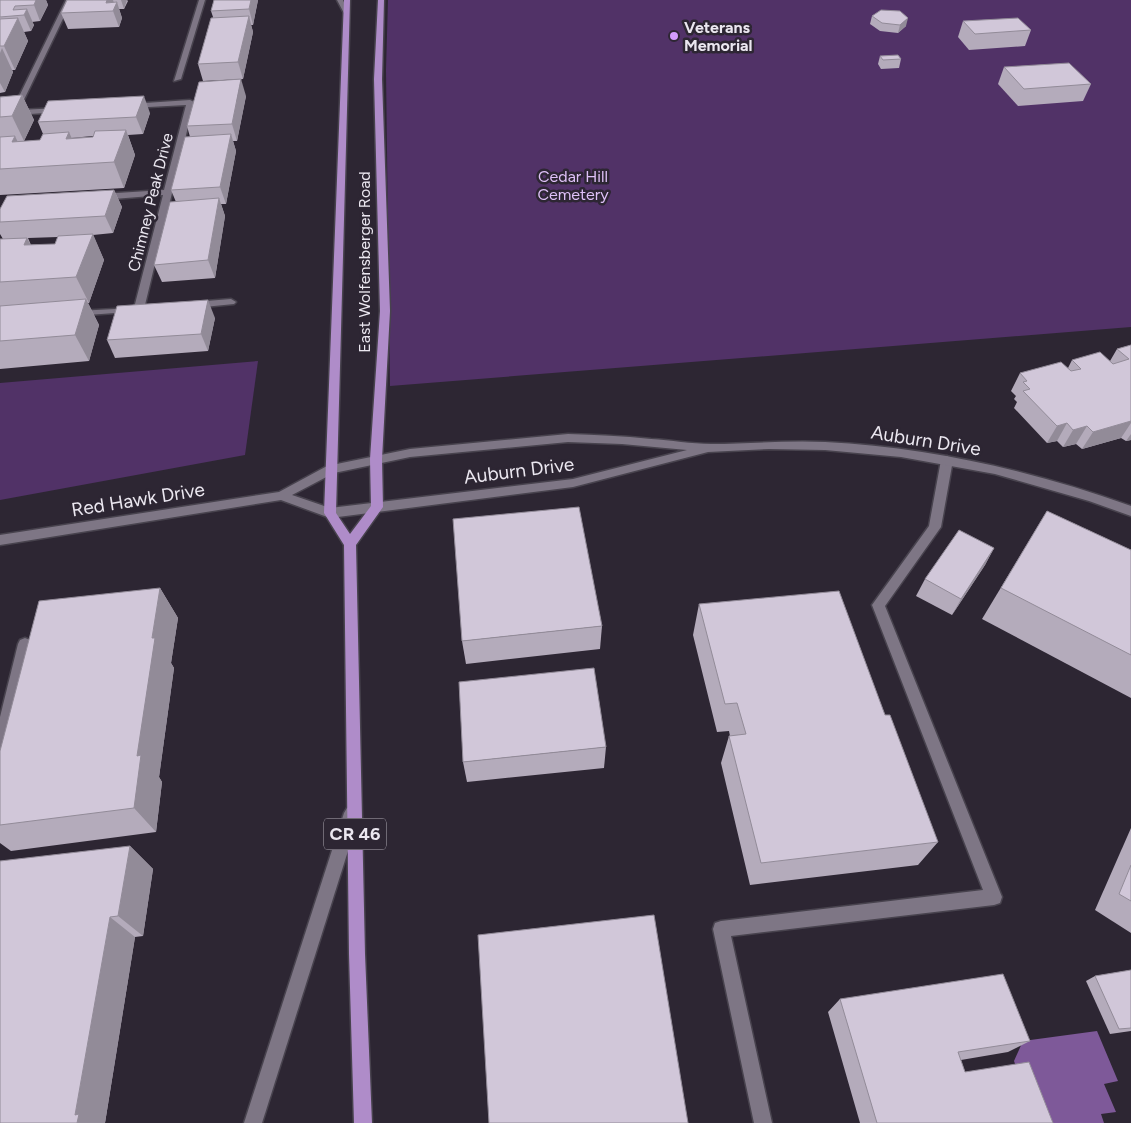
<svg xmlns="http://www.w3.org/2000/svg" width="1131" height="1123" font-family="Figtree,sans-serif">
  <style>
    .green { fill: #513267 }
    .water { fill: #7e5999 }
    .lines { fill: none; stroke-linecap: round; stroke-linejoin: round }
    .service-casing { stroke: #48434e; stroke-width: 3 }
    .minor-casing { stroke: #48434e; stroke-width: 3 }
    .tertiary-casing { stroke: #48434e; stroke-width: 3 }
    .primary-casing { stroke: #48434e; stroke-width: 3 }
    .service { fill: #7e7685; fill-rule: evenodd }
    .minor { fill: #7e7685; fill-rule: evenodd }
    .tertiary { fill: #7e7685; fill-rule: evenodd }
    .primary { fill: #af8cc9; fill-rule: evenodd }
    .wall { fill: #b4abbb; fill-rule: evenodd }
    .shaded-wall { fill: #928b98 }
    .building { fill: #d1c7d9; stroke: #928b98 }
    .poi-dot { fill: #d39cfc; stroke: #2d2633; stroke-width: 2 }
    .labels { text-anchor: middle; stroke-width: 5; stroke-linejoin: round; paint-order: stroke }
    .far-poi-label { font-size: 16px; font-weight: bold; fill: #ebe7f0; stroke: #2d2633; text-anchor: start }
    .far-park-label { font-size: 16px; fill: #dfc1f8; stroke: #2d2633 }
    .far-street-label { font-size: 16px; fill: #ebe7f0; stroke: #2d2633 }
    .shield { fill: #2d2633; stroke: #b2adb7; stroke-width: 1 }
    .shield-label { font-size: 18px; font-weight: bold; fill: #ebe7f0 }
    .street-label { font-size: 19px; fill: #ebe7f0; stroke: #2d2633 }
  </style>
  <rect width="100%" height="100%" fill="#2d2633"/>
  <g class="green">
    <path d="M388,0H1131V327L390,386L386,70Z"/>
    <path d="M258,361L245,455L0,500V383Z"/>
  </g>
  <path class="water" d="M1097,1031L1118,1081L1104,1084L1116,1112L1101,1114L1104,1123H1037L1014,1061L1023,1041Z"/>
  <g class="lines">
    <defs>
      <g id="service">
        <path d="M947,456L953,460L941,527L885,606L1002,897L1000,903L994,905L731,936L772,1123H754L713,929L715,923L721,921L983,890L872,605L929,526L941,460Z"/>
        <path d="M25,638L30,640L32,644L7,746L5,751L0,753V717L18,644L20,640Z"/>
        <path d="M352,806L357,808L360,813L262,1123H244L344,813L347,808Z"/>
      </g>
      <g id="minor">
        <path d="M66,0H72L19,110L60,108L64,110L60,112L0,116V112L12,111Z"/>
        <path d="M199,0H205L181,79L174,81Z"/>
        <path d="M337,0H343L349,15H345Z"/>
        <path d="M190,100L194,102L144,309L142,311L74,316L72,314L77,311L134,308L163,195L101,200L97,197L101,194L164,190L186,105L130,108L126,106L130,104Z"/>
        <path d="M231,299L236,302L234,304L194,308L189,305L194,302Z"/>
      </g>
      <path id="tertiary" d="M568,434C596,435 623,436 651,439C671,440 691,444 711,444C749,444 787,440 825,442C929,447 1033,471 1131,506V516L1089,501L995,474L901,457L825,450L769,449L708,452L573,487L330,518L281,500L0,545V535L279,492L327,466L410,449ZM568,442L622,444L687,450L573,479L330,508L292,495L334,473L410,457Z"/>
      <path id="primary" d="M344,0H350L336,513L350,534L371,506L370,459L380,311L374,79L378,0H384L382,79L390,311L382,459L383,507L356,545L365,954L372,1123H354L349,954L344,545L324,513Z"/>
    </defs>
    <use href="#service" class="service-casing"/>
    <use href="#minor" class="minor-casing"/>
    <use href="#tertiary" class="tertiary-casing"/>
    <use href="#primary" class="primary-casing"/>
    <use href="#service" class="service"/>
    <use href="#minor" class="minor"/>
    <use href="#tertiary" class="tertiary"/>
    <use href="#primary" class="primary"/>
  </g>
  <g class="wall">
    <path d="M0,0H46L48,5L40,21L32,22L34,25L31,31L24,32L28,41L15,70H12L13,72L5,92L0,93Z"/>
    <path d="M67,0H127L128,1L124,9H119L122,18L119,27L68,29L61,13Z"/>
    <path d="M214,0H258L253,25H251L253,32L243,79L203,81L198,64L213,17L211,11Z"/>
    <path d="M872,16L906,26L898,33L880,31L870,24Z"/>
    <path d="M963,21L1031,30L1025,46L969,50L958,37Z"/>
    <path d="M880,56L901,59L899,68L881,69L878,64Z"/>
    <path d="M1004,67L1091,84L1083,101L1018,106L998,84Z"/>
    <path d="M22,95L34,120L24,141L18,142L40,140L43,134L38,122L150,113L143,134L128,135L135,155L124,188L0,195V97ZM93,136V137L72,138H71Z"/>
    <path d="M246,96L237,141H233L236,151L226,204H221L225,216L215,278L162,282L154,265L176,202L171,190L190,137L187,126Z"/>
    <path d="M114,190L122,207L113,233L93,235L104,260L89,303H88L99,325L89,361L0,369V239H3L0,234V209ZM58,237L55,244L31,245L28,238Z"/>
    <path d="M215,318L208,351L115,358L107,340Z"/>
    <path d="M1131,345V440L1126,441L1121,438L1082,449L1076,444L1063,447L1057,441L1047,443L1014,408L1017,402L1014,399L1016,396L1011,391L1020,373L1068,368L1072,360L1110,361L1117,349Z"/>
    <path d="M1047,511L1131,550V698L982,619Z"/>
    <path d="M994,548L985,565L952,615L916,596L925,579Z"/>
    <path d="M160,588L178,618L171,663L174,668L159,777L162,782L156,832L11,851L0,843V751Z"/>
    <path d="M699,604L885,715L938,842L918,865L750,885L721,763L729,736H730L729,731L717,732L693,635Z"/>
    <path d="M602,626L600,649L466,664L462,641Z"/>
    <path d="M606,747L604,768L467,782L463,762Z"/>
    <path d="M1131,828V933L1095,910Z"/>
    <path d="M130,846L153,869L143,936L135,937L105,1123H0Z"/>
    <path d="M1131,970V1031L1110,1034L1086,981L1095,976Z"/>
    <path d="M840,999L1030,1041L1008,1052L961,1060L965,1072L1053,1123H860L828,1012Z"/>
  </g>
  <g class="shaded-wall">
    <path d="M36,0H46L48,5L40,21L34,5Z"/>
    <path d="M107,0H113L115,6L117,2L122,18L119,27L113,11L106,3Z"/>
    <path d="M121,0H127L124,9Z"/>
    <path d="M251,0H258L253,25L249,9Z"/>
    <path d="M27,9L34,25L31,31L24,15Z"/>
    <path d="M249,16L253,32L243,79L238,62Z"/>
    <path d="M18,18L28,41L15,70L4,46Z"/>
    <path d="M908,18L906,26L898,33L900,25Z"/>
    <path d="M2,48L13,72L5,92L0,83V53Z"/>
    <path d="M241,79L246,96L237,141L232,124Z"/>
    <path d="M22,95L34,120L24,141L12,116Z"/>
    <path d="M144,96L150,113L143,134L136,117Z"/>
    <path d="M126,130L135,155L124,188L114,162Z"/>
    <path d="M69,132L80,157L66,139Z"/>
    <path d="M231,134L236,151L226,204L220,187Z"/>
    <path d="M15,136L27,162L12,142Z"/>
    <path d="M114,190L122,207L113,233L105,216Z"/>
    <path d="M219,198L225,216L215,278L208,260Z"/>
    <path d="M93,234L104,260L89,303L76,277Z"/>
    <path d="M27,238L41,264L24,245Z"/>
    <path d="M86,299L99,325L89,361L75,335Z"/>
    <path d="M208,300L215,318L208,351L201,334Z"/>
    <path d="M1131,421V423L1121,438L1082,449L1093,432Z"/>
    <path d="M1067,423L1057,441L1047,443L1057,426Z"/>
    <path d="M1087,426L1076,444L1063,447L1073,430Z"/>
    <path d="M1131,434V440L1126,441Z"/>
    <path d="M994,548L985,565L952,615L961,599Z"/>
    <path d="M160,588L178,618L171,663L174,668L159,777L162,782L156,832L134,808L137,756L152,638Z"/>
    <path d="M130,846L153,869L143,936L118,916Z"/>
    <path d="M110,917L135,937L105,1123H77L75,1115Z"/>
  </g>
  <g class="building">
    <path d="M0,0H36L34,5L15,6L13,10L27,9L24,15L0,17Z"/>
    <path d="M67,0H107L106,3L117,2L113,11L61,13Z"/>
    <path d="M214,0H251L249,9L211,11Z"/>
    <path d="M881,10L900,11L908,18L900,25L882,23L872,16Z"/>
    <path d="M249,16L238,62L198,64L211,18Z"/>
    <path d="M18,18L4,46H0V19Z"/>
    <path d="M1018,18L1031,30L975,34L963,21Z"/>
    <path d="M898,55L901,59L883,60L880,56Z"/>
    <path d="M1069,63L1091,84L1024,89L1004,67Z"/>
    <path d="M241,79L232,124L187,126L199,82Z"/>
    <path d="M22,95L12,116L0,117V97Z"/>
    <path d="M144,96L136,117L38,122L48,101Z"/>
    <path d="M126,130L114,162L0,169V137L15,136L12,142L40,140L43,134L69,132L66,139L93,137L95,131Z"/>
    <path d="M231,134L220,187L171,190L185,137Z"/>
    <path d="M114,190L105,216L0,222V209L7,196Z"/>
    <path d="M219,198L208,260L154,265L170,202Z"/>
    <path d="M93,234L76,277L0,282V239L27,238L24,245L55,244L58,236Z"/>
    <path d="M86,299L75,335L0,341V306Z"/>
    <path d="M208,300L201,334L107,340L117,306Z"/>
    <path d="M1131,345V421L1093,432L1087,426L1073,430L1067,423L1057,426L1023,391L1030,389L1023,382L1027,381L1020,373L1061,362L1071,371L1081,369L1072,360L1100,352L1113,364L1129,359L1117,349Z"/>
    <path d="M579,507L602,626L462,641L453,519Z"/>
    <path d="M1047,511L1131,550V655L1001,588Z"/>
    <path d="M959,530L994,548L961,599L925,579Z"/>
    <path d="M160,588L152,638H155L137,756L141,755L134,808L0,825V751L39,601Z"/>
    <path d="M839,591L885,715H890L938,842L761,863L729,736L746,734L737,703L725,704L699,604Z"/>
    <path d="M594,668L606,747L463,762L459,682Z"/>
    <path d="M130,846L118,916L110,917L75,1115L79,1114L77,1123H0V861Z"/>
    <path d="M1131,865V901L1119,894Z"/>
    <path d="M654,915L688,1123H489L478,935Z"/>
    <path d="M1131,970V1028L1119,1029L1095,976Z"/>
    <path d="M1003,974L1030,1041L958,1052L965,1072L1029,1062L1053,1123H877L840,999Z"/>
  </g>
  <circle class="poi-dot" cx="674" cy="36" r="5"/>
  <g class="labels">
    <g class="far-poi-label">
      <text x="684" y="33">Veterans<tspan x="684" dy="18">Memorial</tspan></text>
    </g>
    <g class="far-park-label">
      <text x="573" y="182">Cedar Hill<tspan x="573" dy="18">Cemetery</tspan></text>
    </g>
    <g class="far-street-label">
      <text transform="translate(150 202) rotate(-76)" y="6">Chimney Peak Drive</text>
      <text transform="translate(364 262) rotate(-90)" y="6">East Wolfensberger Road</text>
    </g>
    <rect class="shield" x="324" y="818.5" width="62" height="31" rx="4"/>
    <g class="shield-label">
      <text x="355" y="840">CR 46</text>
    </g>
    <g class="street-label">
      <text transform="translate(926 440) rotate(9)" y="7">Auburn Drive</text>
      <text transform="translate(519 470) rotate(-7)" y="7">Auburn Drive</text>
      <text transform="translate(138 499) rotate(-9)" y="7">Red Hawk Drive</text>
    </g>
  </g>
</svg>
